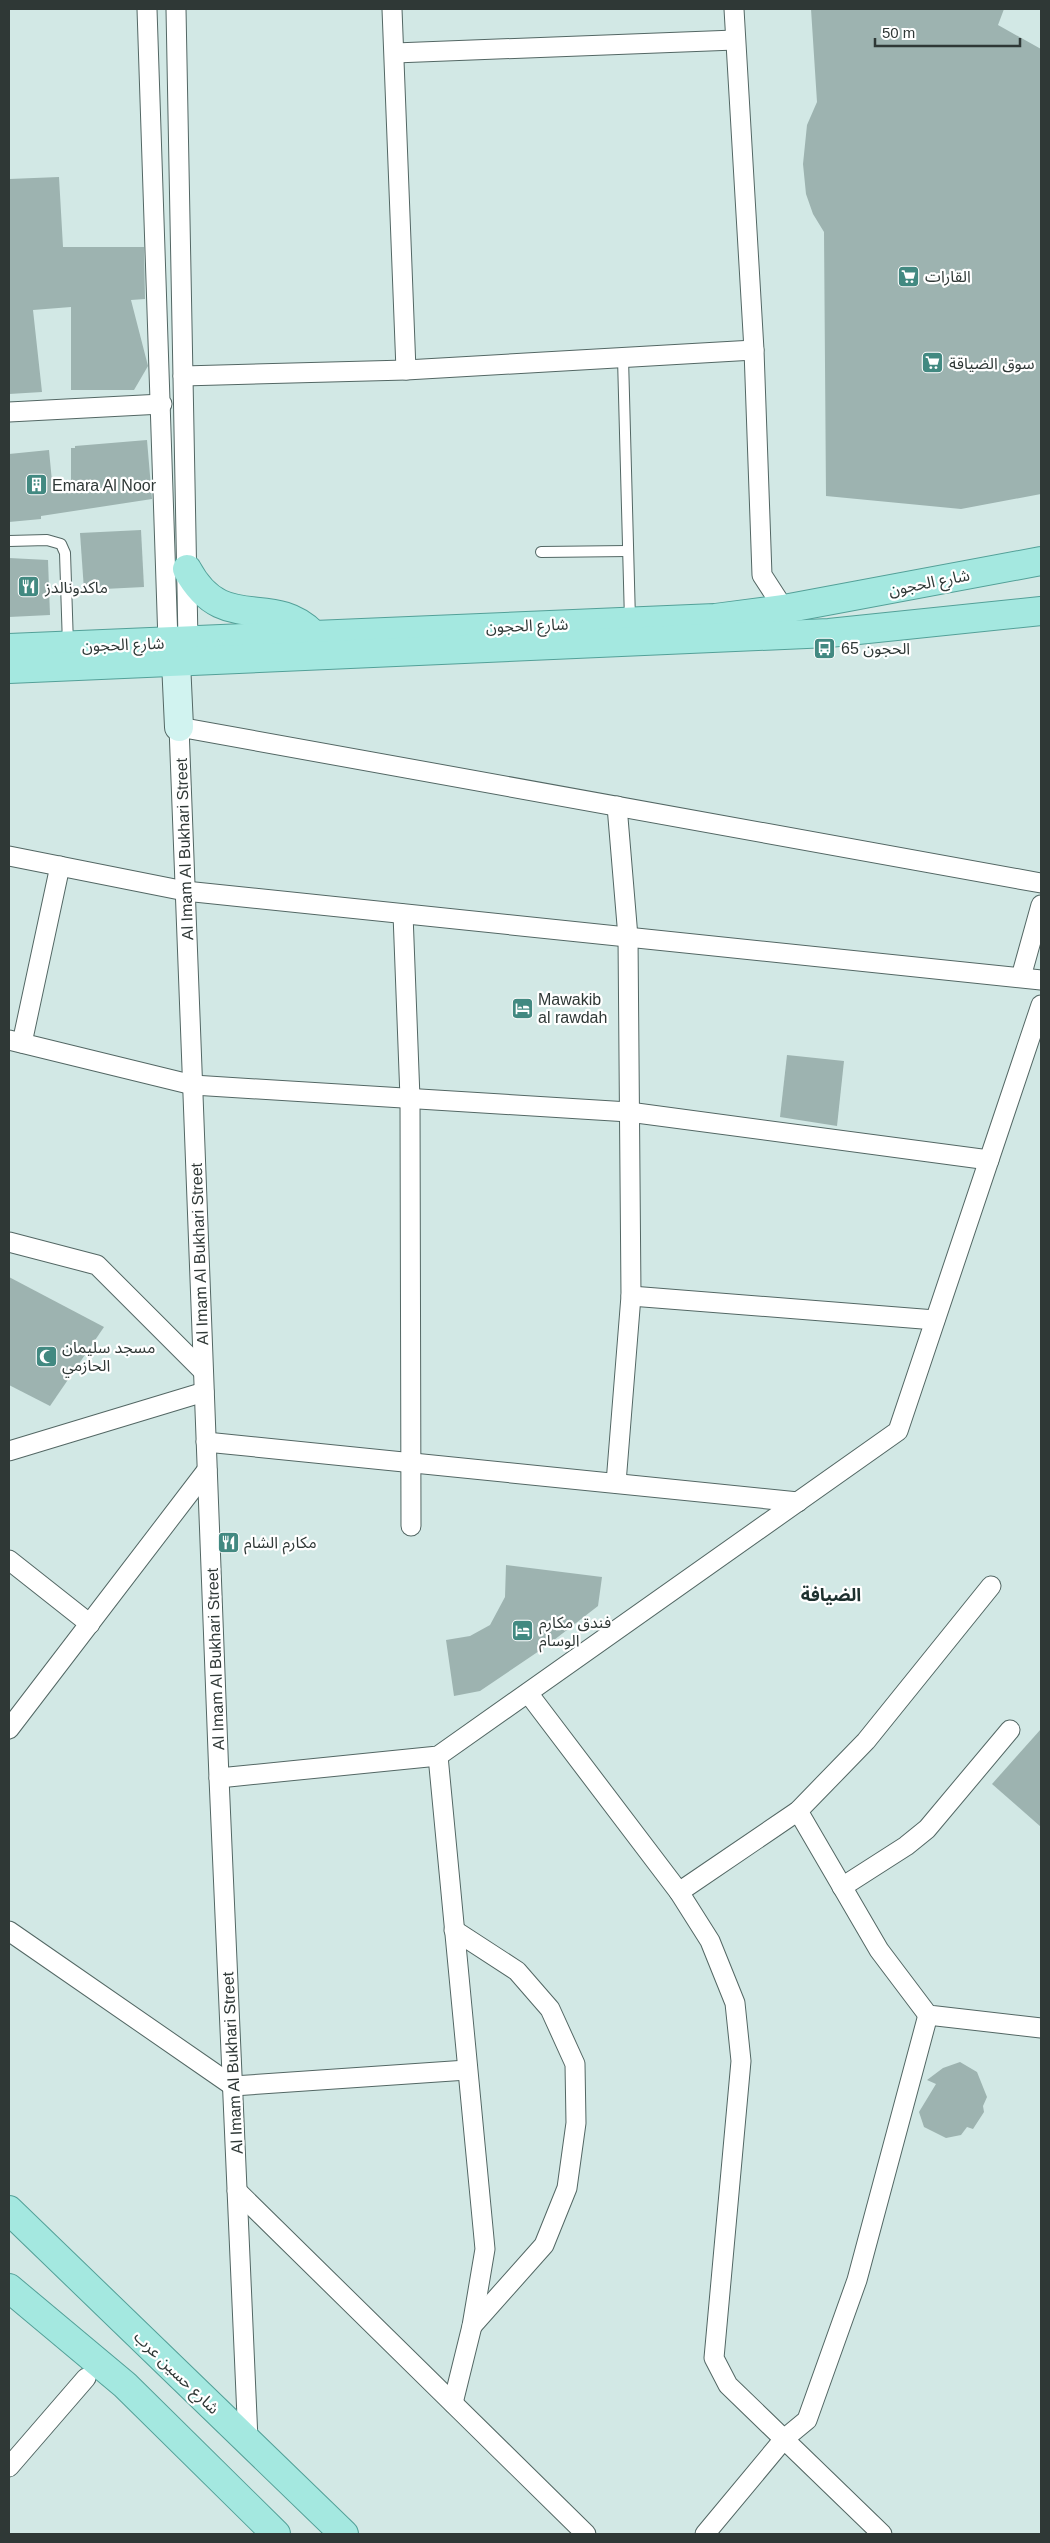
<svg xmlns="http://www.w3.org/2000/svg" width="1050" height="2543" font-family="Helvetica,'Noto Sans Arabic',sans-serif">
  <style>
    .building { fill: #9db3b0 }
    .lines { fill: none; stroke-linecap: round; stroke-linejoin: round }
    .lane-casing { stroke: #536764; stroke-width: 12 }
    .street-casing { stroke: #536764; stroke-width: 21 }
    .secondary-casing { stroke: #536764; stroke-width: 30 }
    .primary-casing { stroke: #53a098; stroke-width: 30 }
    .lane { stroke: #fff; stroke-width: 10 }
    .street { stroke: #fff; stroke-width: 19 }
    .secondary { stroke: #d1f3f0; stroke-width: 28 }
    .primary { stroke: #a4e8e0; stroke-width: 28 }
    .labels { text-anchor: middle; stroke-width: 4.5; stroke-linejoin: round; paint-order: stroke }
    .poi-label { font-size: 16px; fill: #2f3836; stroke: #fff; text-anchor: start }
    .street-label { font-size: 16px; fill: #2f3836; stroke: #fff }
    .neighbourhood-label { font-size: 18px; font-weight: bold; fill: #1d302e; stroke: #fff }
  </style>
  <rect width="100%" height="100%" fill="#d2e8e5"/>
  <g class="building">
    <path d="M811,9H1004L998,25L1041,49V494L961,509L826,496L824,232L813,214L806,194L803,164L807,125L817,102Z"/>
    <path d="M59,177L63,247H144L145,299L131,300L148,366L134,390H71V307L33,310L42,392L9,394V179Z"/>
    <path d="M147,440L152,499L41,516V519L9,522V454L49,450L53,492L71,491V448H75V446Z"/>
    <path d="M141,530L144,587L84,590L80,533Z"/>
    <path d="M9,558L48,560L50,615L9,617Z"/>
    <path d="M787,1055L844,1061L837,1126L780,1117Z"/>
    <path d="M9,1277L104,1327L50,1406L9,1385Z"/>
    <path d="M506,1565L602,1577L598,1606L545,1647L480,1691L454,1696L446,1640L470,1636L490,1625L505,1597Z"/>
    <path d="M1041,1729V1827L992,1784Z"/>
    <path d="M960,2062L977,2072L987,2097L983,2106L984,2112L973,2129L967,2127L961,2135L946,2138L924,2127L919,2112L936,2084L927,2080L943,2068Z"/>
  </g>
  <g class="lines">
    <defs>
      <g id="lane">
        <path d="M623,358L630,620"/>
        <path d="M9,541L47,540L61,544L65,553L68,645"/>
        <path d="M541,552L628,551"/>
      </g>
      <g id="street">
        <path d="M147,9L168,642"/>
        <path d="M176,9L188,641"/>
        <path d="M392,9L406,370"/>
        <path d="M734,9L754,350L762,575L784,609"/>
        <path d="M395,53L735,40"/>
        <path d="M183,376L406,370L754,350"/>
        <path d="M9,412L162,404"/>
        <path d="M9,856L185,891L1041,980"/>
        <path d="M403,914L410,1098L411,1526"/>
        <path d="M1021,977L1041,905"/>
        <path d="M9,1040L193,1085L629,1112L989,1160"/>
        <path d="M22,1043L60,866"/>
        <path d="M9,1242L97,1265L203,1371"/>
        <path d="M631,1296L935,1320"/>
        <path d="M206,1442L798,1502"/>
        <path d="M9,1451L204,1392"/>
        <path d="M616,1483L631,1296L628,937L617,806"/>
        <path d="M9,1560L90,1624"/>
        <path d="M528,1693L679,1892L710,1941L735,2003L741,2061L714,2358L728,2385L882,2534"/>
        <path d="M9,1729L207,1470"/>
        <path d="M438,1756L485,2249L472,2326L453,2403"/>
        <path d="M219,1778L438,1756L898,1431L1041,1005"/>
        <path d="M798,1811L879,1950L928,2015L1041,2028"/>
        <path d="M842,1887L906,1846L927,1829L1010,1730"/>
        <path d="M679,1892L798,1811L866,1741L991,1586"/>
        <path d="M454,1930L517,1971L550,2009L575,2064L576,2123L567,2188L544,2245L472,2326"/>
        <path d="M9,1931L233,2086L467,2070"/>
        <path d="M237,2191L586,2534"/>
        <path d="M248,2440L219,1778L179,727L1041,883"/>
        <path d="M9,2467L86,2378"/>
        <path d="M705,2534L784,2439L807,2420L857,2280L928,2015"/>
      </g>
      <path id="secondary" d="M176,662L179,727"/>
      <g id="primary">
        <path d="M187,569C223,636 271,592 312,633"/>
        <path d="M9,648L715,618L784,609L1041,561"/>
        <path d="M9,669L829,633L1041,611"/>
        <path d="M9,2210L344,2534"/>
        <path d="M9,2288L125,2385L276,2534"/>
      </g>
    </defs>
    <use href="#lane" class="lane-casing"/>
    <use href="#street" class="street-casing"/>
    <use href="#secondary" class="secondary-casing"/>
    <use href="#primary" class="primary-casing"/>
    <use href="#lane" class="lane"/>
    <use href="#street" class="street"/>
    <use href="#secondary" class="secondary"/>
    <use href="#primary" class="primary"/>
  </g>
  <defs>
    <symbol id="supermarket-square" viewBox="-11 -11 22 22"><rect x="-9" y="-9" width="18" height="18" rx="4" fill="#428981" stroke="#fff"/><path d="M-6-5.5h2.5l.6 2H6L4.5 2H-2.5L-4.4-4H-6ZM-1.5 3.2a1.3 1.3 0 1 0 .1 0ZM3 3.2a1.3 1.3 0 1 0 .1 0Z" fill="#fff"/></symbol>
    <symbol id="building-square" viewBox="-11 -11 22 22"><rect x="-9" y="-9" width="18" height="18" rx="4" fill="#428981" stroke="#fff"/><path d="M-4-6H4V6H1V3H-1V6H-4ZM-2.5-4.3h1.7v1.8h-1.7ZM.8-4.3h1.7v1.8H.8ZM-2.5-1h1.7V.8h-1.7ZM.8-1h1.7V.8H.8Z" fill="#fff"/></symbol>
    <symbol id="restaurant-square" viewBox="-11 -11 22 22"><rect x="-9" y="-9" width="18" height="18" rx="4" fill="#428981" stroke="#fff"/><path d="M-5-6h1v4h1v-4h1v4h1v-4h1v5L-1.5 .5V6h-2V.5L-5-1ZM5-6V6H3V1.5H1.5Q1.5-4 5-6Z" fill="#fff"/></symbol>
    <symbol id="bus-square" viewBox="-11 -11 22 22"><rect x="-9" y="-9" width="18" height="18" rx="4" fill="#428981" stroke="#fff"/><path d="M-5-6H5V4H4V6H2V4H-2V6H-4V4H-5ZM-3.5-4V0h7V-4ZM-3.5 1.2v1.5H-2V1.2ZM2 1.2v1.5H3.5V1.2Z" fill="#fff"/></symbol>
    <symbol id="hotel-square" viewBox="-11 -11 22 22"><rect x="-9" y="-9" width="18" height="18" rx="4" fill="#428981" stroke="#fff"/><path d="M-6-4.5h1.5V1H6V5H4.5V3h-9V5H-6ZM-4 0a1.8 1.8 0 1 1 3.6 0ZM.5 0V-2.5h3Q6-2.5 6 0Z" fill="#fff"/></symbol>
    <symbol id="mosque-square" viewBox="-11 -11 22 22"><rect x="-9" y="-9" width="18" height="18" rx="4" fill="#428981" stroke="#fff"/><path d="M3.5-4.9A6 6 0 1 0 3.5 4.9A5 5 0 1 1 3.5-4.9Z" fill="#fff"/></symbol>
  </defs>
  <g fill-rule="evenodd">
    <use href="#supermarket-square" x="896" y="264" width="25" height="25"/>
    <use href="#supermarket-square" x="920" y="350" width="25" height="25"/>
    <use href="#building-square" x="24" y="472" width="25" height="25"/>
    <use href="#restaurant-square" x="16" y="574" width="25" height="25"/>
    <use href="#bus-square" x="812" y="636" width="25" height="25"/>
    <use href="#hotel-square" x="510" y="996" width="25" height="25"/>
    <use href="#mosque-square" x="34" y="1344" width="25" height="25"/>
    <use href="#restaurant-square" x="216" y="1530" width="25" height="25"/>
    <use href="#hotel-square" x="510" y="1618" width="25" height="25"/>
  </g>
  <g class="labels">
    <g class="poi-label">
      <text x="925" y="282">القارات</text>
      <text x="949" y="369">سوق الضياقة</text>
      <text x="52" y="491">Emara Al Noor</text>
      <text x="45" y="593">ماكدونالدز</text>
      <text x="841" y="654">الحجون 65</text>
      <text x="538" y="1005">Mawakib<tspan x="538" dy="18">al rawdah</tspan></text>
      <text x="62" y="1353">مسجد سليمان<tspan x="62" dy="18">الحازمي</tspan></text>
      <text x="244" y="1548">مكارم الشام</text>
      <text x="539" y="1628">فندق مكارم<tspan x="539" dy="18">الوسام</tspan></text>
    </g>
    <g class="street-label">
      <text transform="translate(929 582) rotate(-11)" y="6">شارع الحجون</text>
      <text transform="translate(527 625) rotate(-2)" y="6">شارع الحجون</text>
      <text transform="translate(123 644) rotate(-2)" y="6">شارع الحجون</text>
      <text transform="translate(184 849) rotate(-92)" y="6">Al Imam Al Bukhari Street</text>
      <text transform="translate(199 1254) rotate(-92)" y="6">Al Imam Al Bukhari Street</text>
      <text transform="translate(215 1659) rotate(-92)" y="6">Al Imam Al Bukhari Street</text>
      <text transform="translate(232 2063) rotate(-93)" y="6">Al Imam Al Bukhari Street</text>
      <text transform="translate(177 2372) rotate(44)" y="6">شارع حسين عرب</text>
    </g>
    <g class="neighbourhood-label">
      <text x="831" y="1601">الضيافة</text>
    </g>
  </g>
  <rect width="1050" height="2543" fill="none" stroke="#2f3836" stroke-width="20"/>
  <path d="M875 38v8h145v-8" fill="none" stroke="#2f3836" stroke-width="2.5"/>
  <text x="882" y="38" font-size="15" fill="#2f3836" stroke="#ffffff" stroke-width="4" paint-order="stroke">50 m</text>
</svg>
